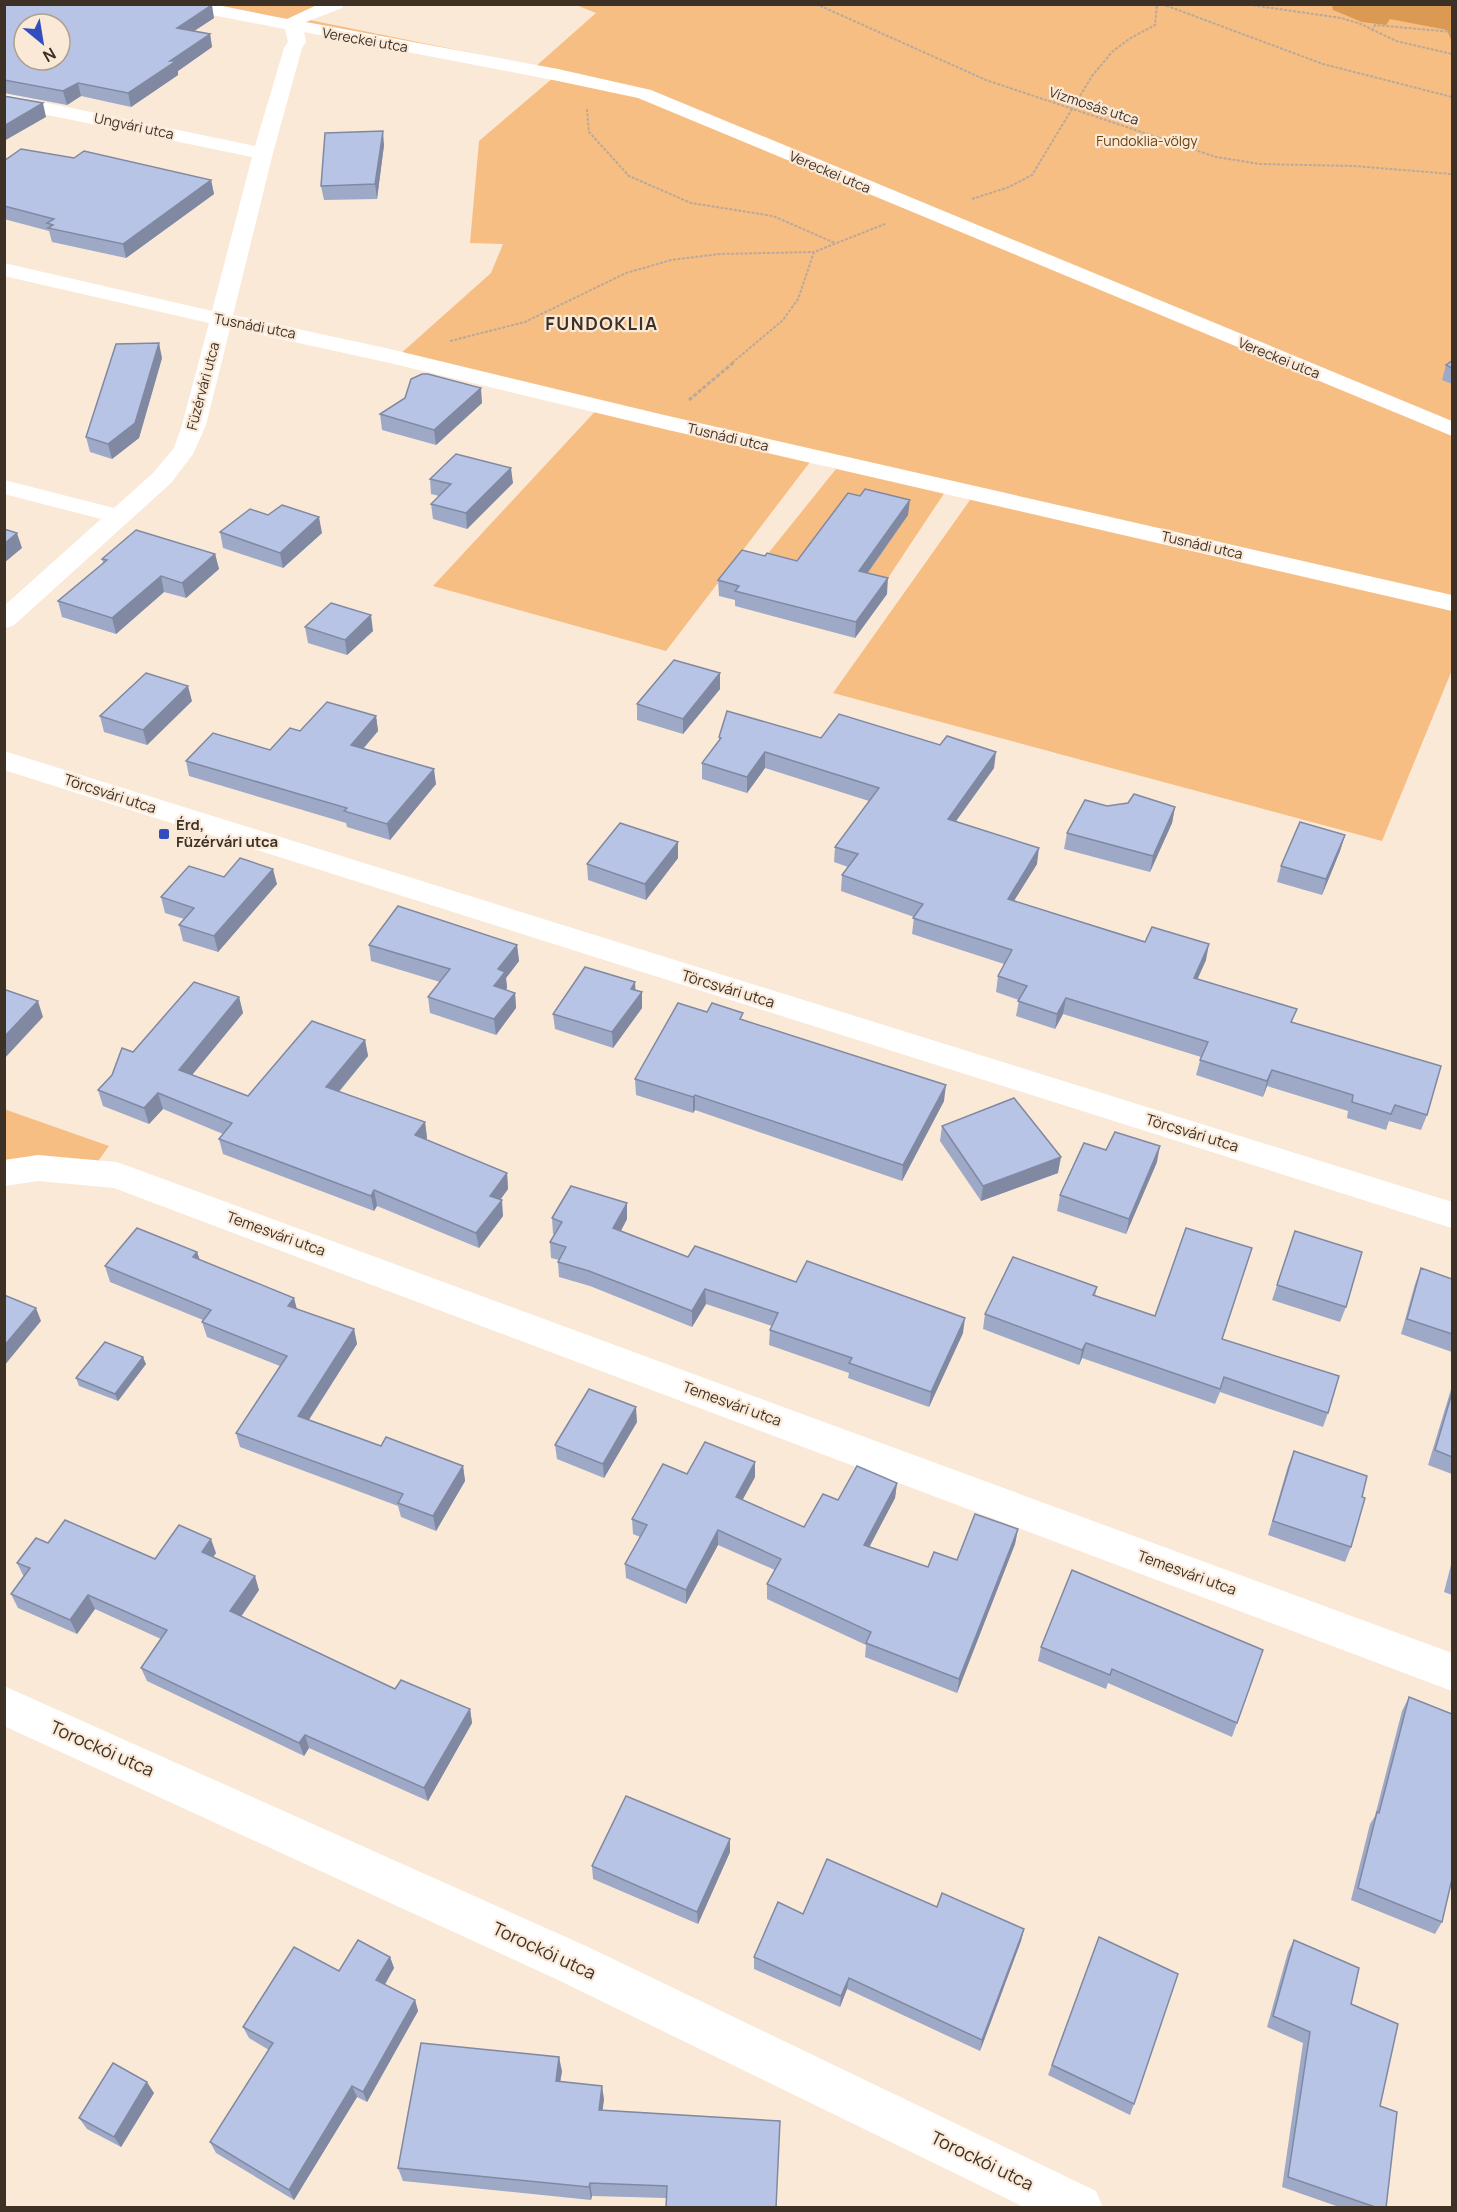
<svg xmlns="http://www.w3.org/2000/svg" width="1457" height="2212" font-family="Manrope,sans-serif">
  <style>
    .green { fill: #f7be84 }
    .forest { fill: #db9a53 }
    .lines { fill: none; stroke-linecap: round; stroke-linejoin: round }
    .path-far1 { stroke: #b9a99a; stroke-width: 2; stroke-dasharray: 3 1.5; stroke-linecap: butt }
    .path { stroke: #b9a99a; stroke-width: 3; stroke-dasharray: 4 2; stroke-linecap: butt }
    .minor { fill: #fff; fill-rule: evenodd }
    .wall { fill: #9da9c6 }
    .shaded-wall { fill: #8089a1 }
    .building { fill: #b7c4e6; stroke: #8089a1; stroke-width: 1.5; fill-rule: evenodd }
    .poi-dot { fill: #324dbe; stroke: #fbe9d8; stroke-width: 2 }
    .labels { text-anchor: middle; stroke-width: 4.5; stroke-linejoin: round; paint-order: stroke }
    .far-street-label { font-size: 14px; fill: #3d3126; stroke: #fbe9d8 }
    .far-park-label { font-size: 14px; fill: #6c4108; stroke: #fbe9d8 }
    .street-label { font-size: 15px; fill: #3d3126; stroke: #fbe9d8 }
    .poi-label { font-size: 15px; font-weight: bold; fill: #3d3126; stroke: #fbe9d8; text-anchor: start }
    .far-district-label { font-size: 18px; font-weight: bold; letter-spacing: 1.5px; fill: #3d3126; stroke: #fbe9d8 }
    .near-street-label { font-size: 18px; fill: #3d3126; stroke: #fbe9d8 }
  </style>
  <rect width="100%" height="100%" fill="#fbe9d8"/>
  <g class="green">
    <path d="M195,5H346L305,19L536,66L596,13L576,5H1452V670L1382,841L833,693L970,500L945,492L884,584L766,556L836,469L810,462L666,651L433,586L602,404L399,355L491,273L503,244L470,243L479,141L554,77L326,37L312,26Z"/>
    <path d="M4,1109L109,1146L96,1164L5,1162Z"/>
  </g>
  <path class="forest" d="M1332,5H1452V42L1447,30L1390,19L1386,25L1362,22L1333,10Z"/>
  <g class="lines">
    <g class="path-far1">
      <path d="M816,4L986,80L1216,157L1260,164L1354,166L1452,174"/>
      <path d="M1162,4L1323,64L1452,97"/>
      <path d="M1244,4L1341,18L1361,24L1396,41L1452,54"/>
      <path d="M1372,31L1375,25L1452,32"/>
      <path d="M587,109L589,132L629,176L691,203L773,216L835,243"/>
      <path d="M972,199L1009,187L1032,175L1092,76L1112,52L1129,39L1155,25L1157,4"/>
      <path d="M450,341L525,322L626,273L671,260L719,254L814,252"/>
      <path d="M732,363L783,320L798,299L814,252L885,224"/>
    </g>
    <path class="path" d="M689,400L734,362"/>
    <g class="minor">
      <path d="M173,4H212L287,19L319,4H344L342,8L306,22L558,69L651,90L1452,421V436L638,98L558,81L304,32L306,42L302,48L273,153L233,315L390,349L664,415L1452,595V611L664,429L390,363L230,328L206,425L193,454L171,483L13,626L4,628V606L101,519L4,494V480L114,508L153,473L174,448L182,425L209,323L4,276V263L212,311L252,157L4,106V94L255,146L284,48L288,42L285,29L181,9Z"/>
      <path d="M4,751L1452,1202V1228L4,770Z"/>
      <path d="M38,1155L116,1162L128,1166L1452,1653V1691L114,1188L38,1181L4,1186V1160Z"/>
      <path d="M4,1686L586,1946L1096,2191L1103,2208H1026L554,1978L4,1726Z"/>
    </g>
  </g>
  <g class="wall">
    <path d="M4,4L214,18L194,31L210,34L212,47L178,71V75L131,107L81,96L67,105L4,93Z"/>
    <path d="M384,145L377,199L324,200L321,186Z"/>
    <path d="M74,158L211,180L214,194L126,258L52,242L49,231L4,219V161Z"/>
    <path d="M162,358L139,438L112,459L90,452L86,437Z"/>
    <path d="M1452,361V384L1442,380L1446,365Z"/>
    <path d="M482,403L436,445L382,430L380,414Z"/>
    <path d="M430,479L513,483L467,529L433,519L431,504L439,496L431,494Z"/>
    <path d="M908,515L868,573L887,594L855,638L735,606V600L719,596L718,580L765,556L797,561Z"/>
    <path d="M220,532L322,533L283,568L223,548Z"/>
    <path d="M215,554L219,569L186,598L164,592L116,634L62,617L58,601L103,563L102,559Z"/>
    <path d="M305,627L373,631L347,655L308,643Z"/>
    <path d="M720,673V689L683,734L637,720V704Z"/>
    <path d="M192,701L147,745L104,732L100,716Z"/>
    <path d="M376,716L378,731L364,748L436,784L390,840L347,827L346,823L189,776L186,761L270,750L300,731Z"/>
    <path d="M719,737L821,738L994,768L956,821L1037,864L1014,901L1206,960L1197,979L1293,1022L1427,1115L1421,1130L1389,1121L1386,1130L1347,1118L1348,1111L1267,1086L1263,1097L1196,1075L1201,1057L1063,1014L1055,1029L1016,1016L1019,1000L996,992L998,976L1004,964L912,934L914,917L841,891L842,875L848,867L834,862L835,847L869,801L765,768L747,793L702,779V763L719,741Z"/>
    <path d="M1175,807L1172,823L1150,872L1064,849L1067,833Z"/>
    <path d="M1345,835L1340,851L1322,895L1277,882L1281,866Z"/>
    <path d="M678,858L646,900L588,880L587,864Z"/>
    <path d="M224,877L277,884L218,952L183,941L179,925L184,919L165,913L161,897Z"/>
    <path d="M369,945H517L519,961L506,978L507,988L505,989L515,993L516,1008L496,1035L430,1013L428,997L440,982L371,961Z"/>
    <path d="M635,982V990L642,1008L613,1048L555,1029L553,1014Z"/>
    <path d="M239,997L243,1013L192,1075L248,1096L365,1040L368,1056L339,1092L425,1122L427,1138L426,1140L507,1173L508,1189L500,1200L503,1216L479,1248L377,1206L374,1211L223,1154L219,1139L223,1134L163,1109L149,1124L103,1106L98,1090L133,1052Z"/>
    <path d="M707,1012L743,1020L944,1101L902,1181L695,1110L693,1113L636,1095L635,1079Z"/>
    <path d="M942,1126L1058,1173L981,1201L940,1141Z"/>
    <path d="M1106,1150L1157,1162L1126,1234L1057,1211L1060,1195Z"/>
    <path d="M627,1203V1219L621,1231L688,1257L796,1282L963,1333L929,1407L848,1378L849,1373L769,1345L770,1330L772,1326L706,1304L692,1327L590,1286L559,1277L558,1262L559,1260L551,1258L550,1242L555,1234H553L552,1218Z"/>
    <path d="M1295,1231L1346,1307L1340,1322L1272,1300Z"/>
    <path d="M197,1252L200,1260L297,1310L354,1329L357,1344L309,1420L381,1446L463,1466L465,1481L436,1531L401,1517L398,1506L240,1447L236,1433L280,1366L207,1337L202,1322L203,1320L110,1282L105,1266Z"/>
    <path d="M1421,1268L1452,1279V1352L1401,1334L1415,1284Z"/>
    <path d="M1097,1287L1095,1296L1223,1339L1328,1413L1323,1427L1220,1392L1215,1404L1082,1358L1079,1365L983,1329L985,1314Z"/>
    <path d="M146,1364L118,1401L79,1386L76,1378Z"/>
    <path d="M1452,1386V1474L1428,1465Z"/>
    <path d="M637,1422L604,1478L557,1459L555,1445Z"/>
    <path d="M1294,1451L1362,1497L1351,1547L1345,1562L1268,1535L1288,1466Z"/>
    <path d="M687,1474L755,1477L742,1500L804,1527L838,1500L897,1483L895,1498L869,1547L928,1567L957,1560L1018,1529L1015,1544L957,1693L865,1657L866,1645L767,1599V1584L775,1570L718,1545L686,1604L626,1578L625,1564L640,1537L633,1534L632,1519Z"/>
    <path d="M48,1543L155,1559L216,1553L213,1557L259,1590L241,1617L395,1689L470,1709L472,1723L428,1801L309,1748L304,1756L147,1681L141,1668L161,1639L95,1609L77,1634L18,1608L11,1594L24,1577L17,1563Z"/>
    <path d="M1452,1561V1595L1444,1592Z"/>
    <path d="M1072,1570L1237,1723L1232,1737L1108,1683L1106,1689L1038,1661L1041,1647Z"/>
    <path d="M1409,1697L1442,1922L1435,1934L1351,1900L1370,1824L1375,1816L1402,1711Z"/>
    <path d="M730,1839V1852L698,1924L593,1879L592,1866Z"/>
    <path d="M937,1907L1024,1929L1021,1941L980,2051L847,1989L840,2007L754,1969V1957L803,1914Z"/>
    <path d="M1099,1937L1134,2104L1130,2115L1048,2075Z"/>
    <path d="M1294,1940L1351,2004L1380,2106L1386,2208H1342L1282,2187L1303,2043L1267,2027L1288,1952Z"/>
    <path d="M390,1957L394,1968L385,1985L415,2000L418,2011L367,2102L357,2097L294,2200L216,2153L210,2142L269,2050L249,2038L243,2027L339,1971Z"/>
    <path d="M562,2071L560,2082L604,2099L602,2110L780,2121L666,2198L592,2196L591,2200L403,2181L398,2168Z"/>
    <path d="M154,2093L121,2147L87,2129L79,2118Z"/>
  </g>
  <g class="shaded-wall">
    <path d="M212,5L214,18L179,41L177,28Z"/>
    <path d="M210,34L212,47L178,71V75L131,107L128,93L170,61Z"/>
    <path d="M78,83L81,96L67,105L63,91Z"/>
    <path d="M43,103L46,117L4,141V126Z"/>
    <path d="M383,131L384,145L377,199L375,184Z"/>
    <path d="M211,180L214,194L126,258L123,244Z"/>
    <path d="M159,343L162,358L139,438L112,459L108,444Z"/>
    <path d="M481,388L482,403L436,445L434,430Z"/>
    <path d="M511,468L513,483L467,529L466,513Z"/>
    <path d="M910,500L908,515L858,586L859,571Z"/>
    <path d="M319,517L322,533L283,568L280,553Z"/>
    <path d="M17,533L22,548L4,563V544Z"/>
    <path d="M215,554L219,569L186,598L182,583Z"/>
    <path d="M161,576L164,592L116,634L112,618Z"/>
    <path d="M888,578L887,594L855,638L856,622Z"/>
    <path d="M371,615L373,631L347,655L345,640Z"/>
    <path d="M720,673V689L683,734V719Z"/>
    <path d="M188,686L192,701L147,745L143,730Z"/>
    <path d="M376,716L378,731L353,760L351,745Z"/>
    <path d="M765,752V768L747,793V777Z"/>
    <path d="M996,752L994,768L946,835L948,819Z"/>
    <path d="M434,769L436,784L390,840L387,824Z"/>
    <path d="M1175,807L1172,823L1150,872L1153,856Z"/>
    <path d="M1345,835L1340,851L1322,895L1326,879Z"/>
    <path d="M678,842V858L646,900L645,884Z"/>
    <path d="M1039,848L1037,864L1005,915L1008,899Z"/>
    <path d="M273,869L277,884L218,952L214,936Z"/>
    <path d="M1209,944L1206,960L1191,994L1194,978Z"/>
    <path d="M517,945L519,961L506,978L507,988L496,1002L494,986L498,969Z"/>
    <path d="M635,982L636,998L631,989Z"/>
    <path d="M642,992V1008L613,1048L612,1032Z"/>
    <path d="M515,993L516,1008L496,1035L494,1019Z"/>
    <path d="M239,997L243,1013L183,1086L179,1070Z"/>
    <path d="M1066,998L1063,1014L1055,1029L1057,1014Z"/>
    <path d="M38,1001L43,1017L4,1059V1037Z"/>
    <path d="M365,1040L368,1056L329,1103L326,1087Z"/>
    <path d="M1272,1070L1267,1086L1263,1097L1267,1081Z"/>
    <path d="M946,1085L944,1101L902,1181L903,1165Z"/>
    <path d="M158,1093L163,1109L149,1124L144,1108Z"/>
    <path d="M695,1095V1110L693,1113V1097Z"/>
    <path d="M425,1122L427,1138L417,1151L415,1135Z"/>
    <path d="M1160,1146L1157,1162L1126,1234L1129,1219Z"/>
    <path d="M1061,1157L1058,1173L981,1201L983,1186Z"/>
    <path d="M507,1173L508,1189L492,1211L490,1196Z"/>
    <path d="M374,1190L377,1206L374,1211L371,1196Z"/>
    <path d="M502,1200L503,1216L479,1248L476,1233Z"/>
    <path d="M627,1203V1219L614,1243L613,1228Z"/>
    <path d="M197,1252L202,1268L193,1257Z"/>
    <path d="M705,1289L706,1304L692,1327V1311Z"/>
    <path d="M294,1298L298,1313L288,1306Z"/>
    <path d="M36,1308L41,1321L4,1366V1346Z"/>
    <path d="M965,1318L963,1333L929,1407L931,1392Z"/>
    <path d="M354,1329L357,1344L302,1430L298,1416Z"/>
    <path d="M1086,1343L1082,1358L1079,1365L1082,1350Z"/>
    <path d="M143,1357L146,1364L118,1401L115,1394Z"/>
    <path d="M636,1407L637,1422L604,1478L603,1464Z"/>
    <path d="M755,1462V1477L736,1512V1497Z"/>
    <path d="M463,1466L465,1481L436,1531L433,1516Z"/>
    <path d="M897,1483L895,1498L863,1559L864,1545Z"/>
    <path d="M1018,1529L1015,1544L957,1693L959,1679Z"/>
    <path d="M718,1530V1545L686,1604V1590Z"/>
    <path d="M211,1539L216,1553L207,1566L202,1552Z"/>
    <path d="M255,1576L259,1590L235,1625L230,1611Z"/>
    <path d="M88,1595L95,1609L77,1634L70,1620Z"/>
    <path d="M470,1709L472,1723L428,1801L424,1788Z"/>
    <path d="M305,1735L309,1748L304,1756L299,1743Z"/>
    <path d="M730,1839V1852L698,1924L697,1912Z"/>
    <path d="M1024,1929L1021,1941L980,2051L982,2040Z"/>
    <path d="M390,1957L394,1968L380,1992L376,1980Z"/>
    <path d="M849,1978L847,1989L840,2007L841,1996Z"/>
    <path d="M415,2000L418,2011L367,2102L363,2092Z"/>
    <path d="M559,2057L562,2071L558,2095L556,2081Z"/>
    <path d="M147,2082L154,2093L121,2147L114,2137Z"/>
    <path d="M352,2086L357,2097L294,2200L289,2190Z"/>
    <path d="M602,2086L604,2099L601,2123L599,2110Z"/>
    <path d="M590,2183L592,2196L591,2200L589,2187Z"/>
  </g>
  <g class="building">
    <path d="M4,4H211L212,5L177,28L210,34L170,61H176L128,93L78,83L63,91L4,80ZM24,24H60V60H24Z"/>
    <path d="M4,96L43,103L4,126Z"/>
    <path d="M383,131L375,184L321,186L325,133Z"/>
    <path d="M21,149L74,158L84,151L211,180L123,244L48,228L53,225L47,223L54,219L4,206V161Z"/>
    <path d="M159,343L135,423L108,444L86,437L116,344Z"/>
    <path d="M1452,361V368L1446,365Z"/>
    <path d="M422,374H428L481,388L434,430L380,414L405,398L411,379Z"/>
    <path d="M456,454L511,468L466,513L431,504L451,484L430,479Z"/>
    <path d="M865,489L910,500L859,571L888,578L856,622L735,591L739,586L718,580L742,550L765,556L767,553L797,561L848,493L860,496Z"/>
    <path d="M282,505L319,517L280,553L220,532L250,509L268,515Z"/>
    <path d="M4,529L17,533L4,544Z"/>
    <path d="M136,530L215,554L182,583L161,576L112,618L58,601L107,560L102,559Z"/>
    <path d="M331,603L371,615L345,640L305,627Z"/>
    <path d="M674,660L720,673L683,719L637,704Z"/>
    <path d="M146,673L188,686L143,730L100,716Z"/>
    <path d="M327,702L376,716L351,745L434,769L387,824L344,811L347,808L186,761L213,733L270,750L290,728L300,731Z"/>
    <path d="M727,711L821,738L839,714L940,745L947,736L996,752L948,819L1039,848L1008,899L1145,942L1152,927L1209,944L1194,978L1297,1009L1291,1022L1441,1066L1427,1115L1395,1105L1391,1114L1352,1102L1353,1095L1272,1070L1267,1081L1200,1060L1208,1042L1066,998L1057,1014L1018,1001L1027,986L998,976L1012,950L913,918L923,904L842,875L858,854L835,847L879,788L765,752L747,777L702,763L721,738L719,737Z"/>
    <path d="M1134,794L1175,807L1153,856L1067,833L1085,800L1107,806L1128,803Z"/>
    <path d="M1300,822L1345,835L1326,879L1281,866Z"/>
    <path d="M620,823L678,842L645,884L587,864Z"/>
    <path d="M240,858L273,869L214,936L179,925L194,908L161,897L189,866L224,877Z"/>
    <path d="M398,906L517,945L498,969L505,972L494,986L515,993L494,1019L428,997L450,969L369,945Z"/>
    <path d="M585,967L635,982L631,989L642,992L612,1032L553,1014Z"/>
    <path d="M194,982L239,997L179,1070L248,1096L312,1021L365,1040L326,1087L425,1122L415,1135L507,1173L490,1196L502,1200L476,1233L374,1190L371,1196L219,1139L232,1123L158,1093L144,1108L98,1090L112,1075L122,1048L133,1052Z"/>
    <path d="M6,990L38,1001L4,1037V991Z"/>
    <path d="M678,1003L707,1012L712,1003L743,1013L740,1019L946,1085L903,1165L695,1095L693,1097L635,1079Z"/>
    <path d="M1014,1098L1061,1157L983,1186L942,1126Z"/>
    <path d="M1115,1132L1160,1146L1129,1219L1060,1195L1084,1143L1106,1150Z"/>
    <path d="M571,1186L627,1203L613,1228L688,1257L695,1246L796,1282L807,1261L965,1318L931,1392L849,1363L852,1358L770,1330L778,1313L705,1289L692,1311L589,1271L558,1262L566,1247L550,1242L562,1222L552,1218Z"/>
    <path d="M137,1228L197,1252L193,1257L294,1298L288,1306L354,1329L298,1416L381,1446L386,1437L463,1466L433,1516L398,1503L403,1494L236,1433L287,1356L202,1322L211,1310L105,1266Z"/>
    <path d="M1186,1228L1252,1248L1222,1339L1339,1376L1328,1413L1224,1377L1220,1389L1086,1343L1082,1350L985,1314L1013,1257L1097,1287L1093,1295L1155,1316Z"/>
    <path d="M1295,1231L1362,1252L1346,1307L1277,1285Z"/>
    <path d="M1421,1268L1452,1279V1334L1407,1319Z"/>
    <path d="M4,1295L36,1308L4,1346Z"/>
    <path d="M105,1342L143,1357L115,1394L76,1378Z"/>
    <path d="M589,1389L636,1407L603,1464L555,1445Z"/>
    <path d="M1452,1393V1457L1435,1450Z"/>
    <path d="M705,1442L755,1462L736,1497L804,1527L823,1494L838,1500L857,1466L897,1483L864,1545L928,1567L934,1552L957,1560L975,1514L1018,1529L959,1679L866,1643L871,1632L767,1584L781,1559L718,1530L686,1590L625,1564L647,1525L632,1519L663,1464L687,1474Z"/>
    <path d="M1294,1451L1367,1476L1362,1497L1365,1498L1351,1547L1273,1521Z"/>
    <path d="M65,1520L155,1559L179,1525L211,1539L202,1552L255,1576L230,1611L395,1689L401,1680L470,1709L424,1788L305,1735L299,1743L141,1668L167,1630L88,1595L70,1620L11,1594L30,1568L17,1563L36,1538L48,1543Z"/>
    <path d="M1072,1570L1263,1650L1237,1723L1112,1669L1110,1675L1041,1647Z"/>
    <path d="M1409,1697L1452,1714V1879L1442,1922L1358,1888L1377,1812L1379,1813Z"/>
    <path d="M626,1796L730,1839L697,1912L592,1866Z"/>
    <path d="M827,1859L937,1907L942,1893L1024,1929L982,2040L849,1978L841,1996L754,1957L778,1902L803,1914Z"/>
    <path d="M1099,1937L1178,1974L1134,2104L1052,2065Z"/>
    <path d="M358,1940L390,1957L376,1980L415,2000L363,2092L352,2086L289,2190L210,2142L273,2043L243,2027L294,1947L339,1971Z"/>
    <path d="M1294,1940L1359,1968L1351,2004L1398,2024L1380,2106L1397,2112L1386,2208H1378L1288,2177L1310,2032L1273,2016Z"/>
    <path d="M421,2043L559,2057L556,2081L602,2086L599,2110L780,2121L776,2208H666L667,2186L590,2183L589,2187L398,2168Z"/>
    <path d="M113,2063L147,2082L114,2137L79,2118Z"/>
  </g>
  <rect class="poi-dot" x="158" y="828" width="12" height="12" rx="3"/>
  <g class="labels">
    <g class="far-street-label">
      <text transform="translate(365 40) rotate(10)" y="5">Vereckei utca</text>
      <text transform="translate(1094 106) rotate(18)" y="5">Vízmosás utca</text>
      <text transform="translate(134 126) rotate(12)" y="5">Ungvári utca</text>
      <text transform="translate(830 172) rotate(23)" y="5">Vereckei utca</text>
      <text transform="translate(255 326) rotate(11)" y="5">Tusnádi utca</text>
      <text transform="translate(1279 358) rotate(22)" y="5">Vereckei utca</text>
      <text transform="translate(203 386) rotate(-75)" y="5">Füzérvári utca</text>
      <text transform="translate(728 437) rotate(13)" y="5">Tusnádi utca</text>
      <text transform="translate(1202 545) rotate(13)" y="5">Tusnádi utca</text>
    </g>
    <g class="far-park-label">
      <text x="1147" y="146">Fundoklia-völgy</text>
    </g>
    <g class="street-label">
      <text transform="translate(110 794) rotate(18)" y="5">Törcsvári utca</text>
      <text transform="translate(728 989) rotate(17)" y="5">Törcsvári utca</text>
      <text transform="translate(1192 1133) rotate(17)" y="5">Törcsvári utca</text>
      <text transform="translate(276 1234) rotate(20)" y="5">Temesvári utca</text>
      <text transform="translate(732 1404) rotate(20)" y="5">Temesvári utca</text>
      <text transform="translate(1187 1573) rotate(20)" y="5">Temesvári utca</text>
    </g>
    <g class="poi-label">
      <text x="176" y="830">Érd,<tspan x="176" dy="17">Füzérvári utca</tspan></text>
    </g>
    <g class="far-district-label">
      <text x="602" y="330">FUNDOKLIA</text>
    </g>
    <g class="near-street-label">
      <text transform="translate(102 1749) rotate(24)" y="6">Torockói utca</text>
      <text transform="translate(544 1951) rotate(25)" y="6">Torockói utca</text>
      <text transform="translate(982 2161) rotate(26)" y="6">Torockói utca</text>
    </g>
  </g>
  <rect width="1457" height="2212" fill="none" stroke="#3d3126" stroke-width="12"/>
  <g transform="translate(42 42) rotate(150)"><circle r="28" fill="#fbe9d8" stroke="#af9f91" stroke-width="1.5"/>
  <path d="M0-4.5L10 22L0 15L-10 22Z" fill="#324dbe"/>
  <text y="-9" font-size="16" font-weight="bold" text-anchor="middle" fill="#3d3126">N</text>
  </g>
</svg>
